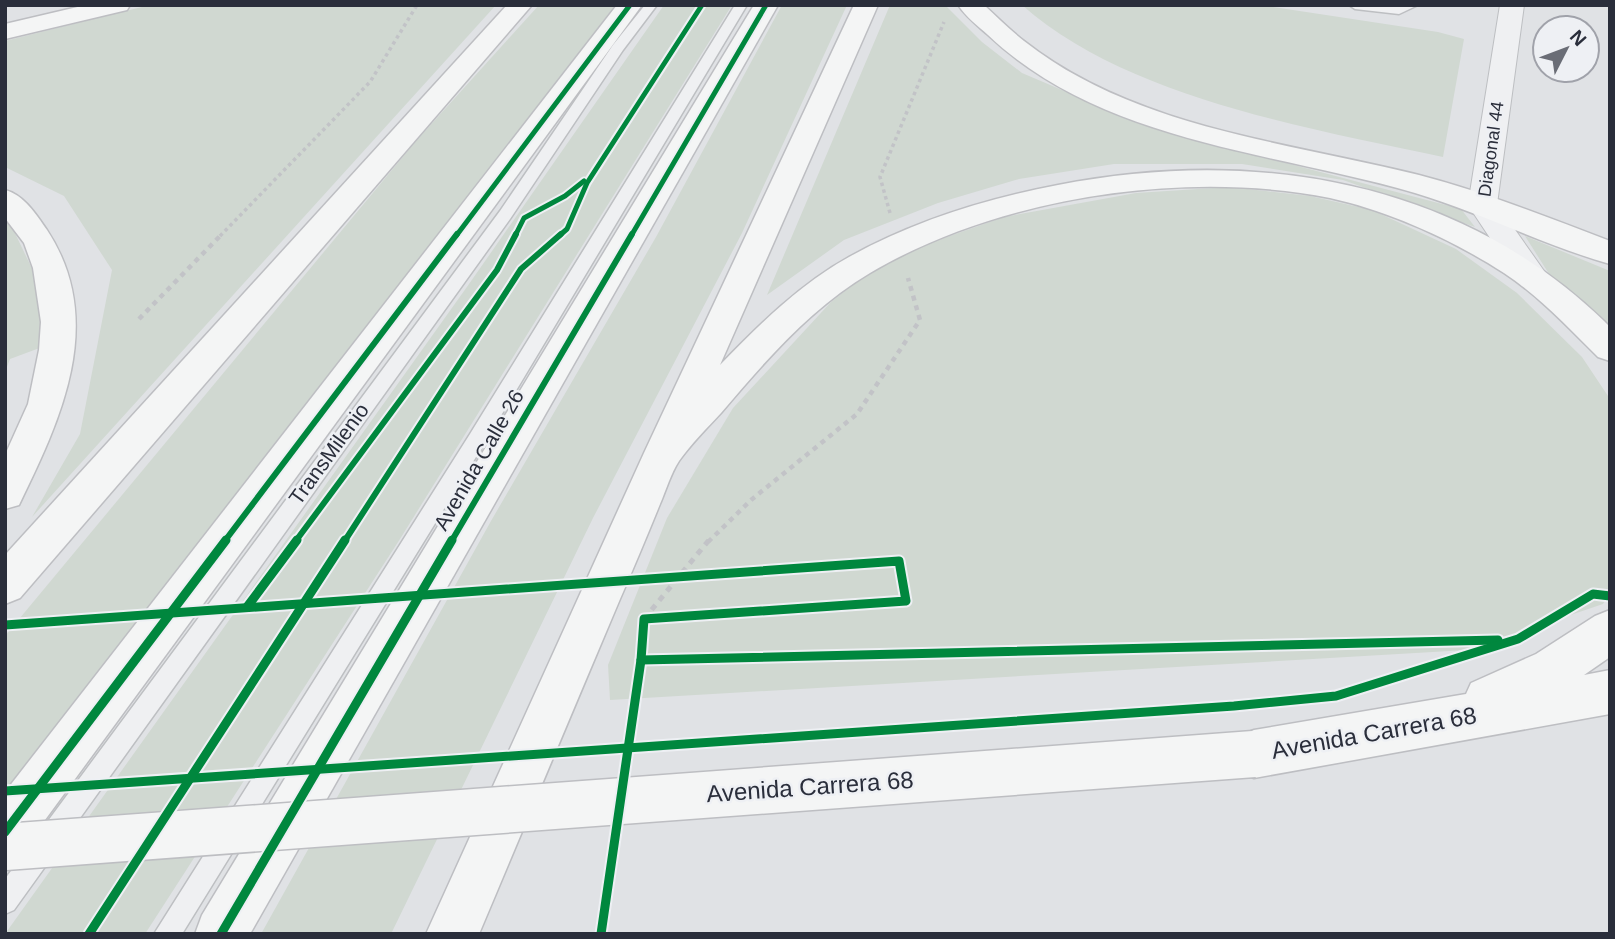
<svg xmlns="http://www.w3.org/2000/svg" width="1615" height="939" font-family="Arial,sans-serif">
  <style>
    .green { fill: #d0d8d1 }
    .lines { fill: none; stroke-linecap: round; stroke-linejoin: round }
    .service-casing { stroke: #bdbfc2; stroke-width: 3 }
    .minor-casing { stroke: #bdbfc2; stroke-width: 2 }
    .primary-casing { stroke: #bdbec2; stroke-width: 3 }
    .path-far2 { stroke: #c2c3c7; stroke-width: 3.5; stroke-dasharray: 3.5 3.5; stroke-linecap: butt }
    .path-far1 { stroke: #c2c3c7; stroke-width: 4.5; stroke-dasharray: 5 5; stroke-linecap: butt }
    .path { stroke: #c2c3c7; stroke-width: 5; stroke-dasharray: 6 6; stroke-linecap: butt }
    .service { fill: #eff0f2; fill-rule: evenodd }
    .minor { fill: #eff0f2; fill-rule: evenodd }
    .primary { fill: #f4f5f5; fill-rule: evenodd }
    .primary-bridge-casing { stroke: #bdbec2; stroke-width: 49; stroke-linecap: butt }
    .primary-bridge { stroke: #f4f5f5; stroke-width: 46 }
    .cycleway-far2-casing { stroke: #eef0f4; stroke-width: 9 }
    .cycleway-far1-casing { stroke: #eef0f4; stroke-width: 10 }
    .cycleway-casing { stroke: #eef0f4; stroke-width: 13 }
    .cycleway-far2 { stroke: #00873e; stroke-width: 5 }
    .cycleway-far1 { stroke: #00873e; stroke-width: 6 }
    .cycleway { stroke: #00873e; stroke-width: 9 }
    .labels { text-anchor: middle; stroke-width: 5; stroke-linejoin: round; paint-order: stroke }
    .far-street-label { font-size: 18px; fill: #2a2e3b; stroke: #eef0f4 }
    .street-label { font-size: 21px; fill: #2a2e3b; stroke: #eef0f4 }
    .near-street-label { font-size: 24px; fill: #2a2e3b; stroke: #eef0f4 }
  </style>
  <rect width="100%" height="100%" fill="#e0e2e5"/>
  <g class="green">
    <path d="M150,5H496L32,517L80,434L112,270L64,196L5,167V41Z"/>
    <path d="M539,5H615L486,178L5,793V636L416,141Z"/>
    <path d="M664,5H732L400,539L145,934H5L469,284Z"/>
    <path d="M782,5H847L742,233L593,518L391,934H261L491,521L656,237Z"/>
    <path d="M890,5H945L982,42L1022,73L1149,127L1461,209L1475,227L1343,180L1242,164H1114L1019,179L938,203L844,240L767,295Z"/>
    <path d="M1022,5H1260L1438,32L1464,39L1443,157C1311,129 1125,97 1022,5Z"/>
    <path d="M1229,187L1310,196L1372,210L1456,249L1517,293L1582,357L1610,399V594L1603,604L1467,650L610,700L608,665L667,518L733,408L831,302L887,258L1004,217L1136,193Z"/>
    <path d="M5,220L11,225L39,283L45,346L10,359L5,372Z"/>
    <path d="M1525,236L1610,271V331L1551,277Z"/>
  </g>
  <g class="lines">
    <defs>
      <g id="service">
        <path d="M645,5H657L623,50L510,219L14,910L5,914V879L500,211L613,45Z"/>
        <path d="M735,5H747L484,444L182,934H154L470,434Z"/>
        <path d="M1349,5H1418L1399,14L1355,9Z"/>
      </g>
      <path id="minor" d="M1500,5H1524L1497,204L1549,278L1544,286L1533,289L1522,286L1468,205Z"/>
      <g id="primary">
        <path d="M86,5H130L127,10L5,39V24Z"/>
        <path d="M507,5H532L20,598L5,604V555Z"/>
        <path d="M617,5H642L23,850L5,857V792Z"/>
        <path d="M754,5H778L250,934H195L202,915Z"/>
        <path d="M854,5H878L720,365C759,325 800,284 849,257C914,221 985,199 1058,185C1254,147 1456,179 1604,321L1610,327V361L1598,357C1568,327 1539,296 1504,273C1453,240 1389,211 1330,198C1185,169 998,197 870,273C811,308 765,361 721,413C707,428 691,444 679,461C671,473 666,490 660,504C647,536 634,567 620,599C573,710 526,822 479,934H426L644,453Z"/>
        <path d="M958,5H984C997,17 1010,30 1024,41C1134,128 1287,142 1419,175C1484,192 1547,217 1610,241V264C1545,246 1482,213 1415,193C1272,151 1102,143 988,35C978,26 966,17 958,5Z"/>
        <path d="M5,190C24,195 36,214 47,230C107,321 61,419 19,505L5,509V455L28,404L39,350L41,322L33,268L24,243L5,218Z"/>
        <path d="M1610,610V657L1584,675L1610,670V714L1254,778L1237,771L1230,754L1237,737L1254,730L1466,694L1471,683L1536,654L1595,616Z"/>
      </g>
    </defs>
    <use href="#service" class="service-casing"/>
    <use href="#minor" class="minor-casing"/>
    <use href="#primary" class="primary-casing"/>
    <g class="path-far2">
      <path d="M890,213L880,177L944,22"/>
      <path d="M220,236L370,82L417,5"/>
    </g>
    <g class="path-far1">
      <path d="M139,319L222,234"/>
      <path d="M708,542L751,500L857,414L920,320L908,278"/>
    </g>
    <path class="path" d="M644,619L709,540"/>
    <use href="#service" class="service"/>
    <use href="#minor" class="minor"/>
    <use href="#primary" class="primary"/>
    <defs>
      <path id="primary-bridge" d="M5,847L1254,754"/>
    </defs>
    <use href="#primary-bridge" class="primary-bridge-casing"/>
    <use href="#primary-bridge" class="primary-bridge"/>
    <defs>
      <g id="cycleway-far2">
        <path d="M456,236L630,5"/>
        <path d="M515,236L524,218L565,196L584,181"/>
        <path d="M559,236L567,229L587,183L702,5"/>
        <path d="M631,236L766,5"/>
      </g>
      <g id="cycleway-far1">
        <path d="M224,542L457,234"/>
        <path d="M295,542L497,270L516,234"/>
        <path d="M344,542L521,269L561,234"/>
        <path d="M451,542L632,234"/>
      </g>
      <g id="cycleway">
        <path d="M247,607L297,540"/>
        <path d="M5,625L899,561L906,601L644,619L641,660L601,934"/>
        <path d="M641,660L1498,640"/>
        <path d="M5,791L1234,706L1336,696L1518,639L1593,594L1610,596"/>
        <path d="M5,832L226,540"/>
        <path d="M89,934L345,540"/>
        <path d="M221,934L452,540"/>
      </g>
    </defs>
    <use href="#cycleway-far2" class="cycleway-far2-casing"/>
    <use href="#cycleway-far1" class="cycleway-far1-casing"/>
    <use href="#cycleway" class="cycleway-casing"/>
    <use href="#cycleway-far2" class="cycleway-far2"/>
    <use href="#cycleway-far1" class="cycleway-far1"/>
    <use href="#cycleway" class="cycleway"/>
  </g>
  <g class="labels">
    <g class="far-street-label">
      <text transform="translate(1491 149) rotate(-82)" y="6">Diagonal 44</text>
    </g>
    <g class="street-label">
      <text transform="translate(329 454) rotate(-54)" y="7">TransMilenio</text>
      <text transform="translate(479 460) rotate(-60)" y="7">Avenida Calle 26</text>
    </g>
    <g class="near-street-label">
      <text transform="translate(1374 733) rotate(-10)" y="8">Avenida Carrera 68</text>
      <text transform="translate(810 787) rotate(-4)" y="8">Avenida Carrera 68</text>
    </g>
  </g>
  <rect width="1615" height="939" fill="none" stroke="#2a2e3b" stroke-width="14"/>
  <g transform="translate(1566 49) rotate(48)"><circle r="33" fill="#eef0f4" stroke="#a0a2aa" stroke-width="2"/>
  <path d="M0-5L12 26L0 18L-12 26Z" fill="#6a6d76"/>
  <text y="-10" font-size="19" font-weight="bold" text-anchor="middle" fill="#2a2e3b">N</text>
  </g>
</svg>
